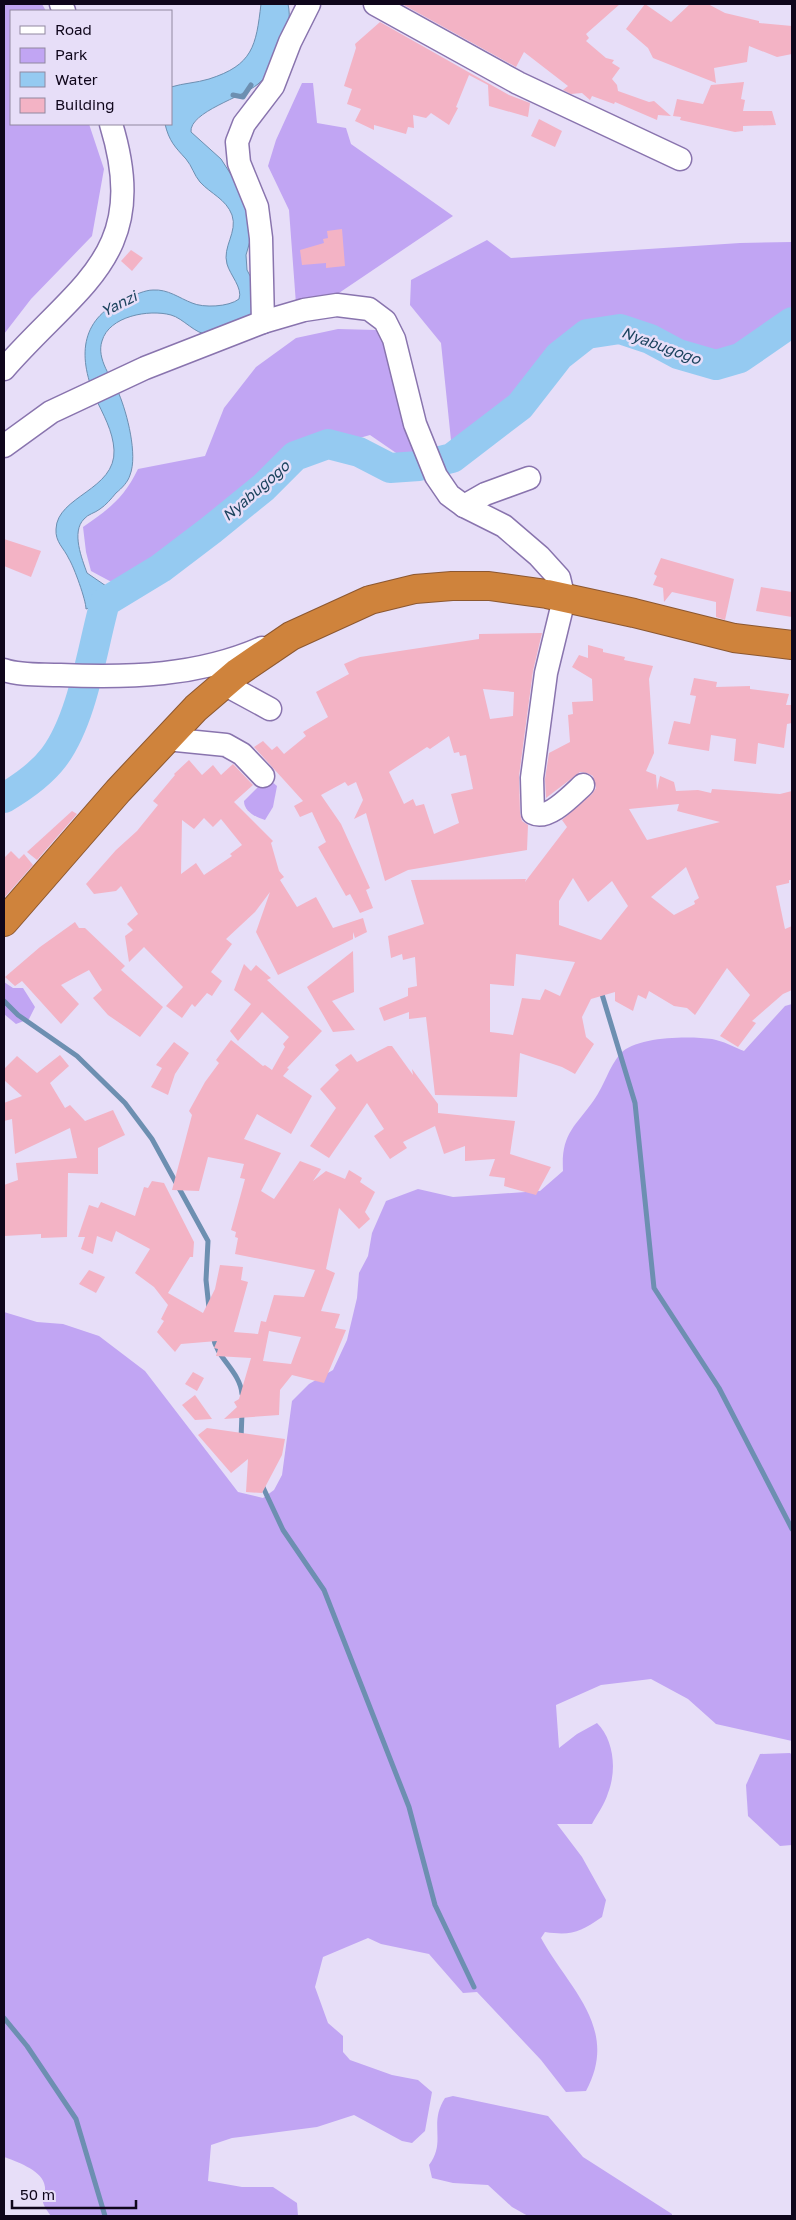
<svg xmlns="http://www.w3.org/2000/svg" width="796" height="2220" font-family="'Golos Text',sans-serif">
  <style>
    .green { fill: #c1a5f3 }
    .water { fill: #95caf1; stroke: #6d8fb1 }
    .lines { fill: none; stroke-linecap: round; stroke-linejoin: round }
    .stream { stroke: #6d8fb1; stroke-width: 5 }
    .river { stroke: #95caf1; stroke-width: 30 }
    .building { fill: #f3b3c5; fill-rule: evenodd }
    .minor-casing { stroke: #8974ae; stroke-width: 25 }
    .highway-casing { stroke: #8c5730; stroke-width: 30 }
    .minor { stroke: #fff; stroke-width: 22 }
    .highway { stroke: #cf833c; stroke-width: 28 }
    .labels { text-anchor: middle; stroke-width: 5; stroke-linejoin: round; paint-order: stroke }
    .water-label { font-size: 15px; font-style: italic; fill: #1c435e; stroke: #e7def8 }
  </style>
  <rect width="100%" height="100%" fill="#e7def8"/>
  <g class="green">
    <path d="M4,4H42L46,11H11V124H89L104,169L92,236L31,299L4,334Z"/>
    <path d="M302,83H313L317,123L346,128L351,144L453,216L333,297L296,304L289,210L268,166L276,140Z"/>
    <path d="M487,240L511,258L740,243L792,242V312L740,352L717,360L683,350L650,331L621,322L584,327L551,349L513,406L452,450L441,343L410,305L411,280Z"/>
    <path d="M338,329L376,330L391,352L422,459L402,457L370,435L349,441L329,437L290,454L262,483L146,572L119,586L91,571L86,552L83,527C109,509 124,498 138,469L205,456L224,408L256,367L296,338Z"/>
    <path d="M271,781L277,786L273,807L265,820C256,817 244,812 244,801L263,782Z"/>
    <path d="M4,982L13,988H23L35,1007L29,1019L16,1024L4,1014Z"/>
    <path d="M792,1004V1741L716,1724L688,1699L651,1679L601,1685L556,1705L559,1748L577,1734L597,1723C614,1740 617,1770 608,1793C605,1804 597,1814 592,1824H557L582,1857L606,1900L602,1917C580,1932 572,1936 545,1932L541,1938C569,1989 620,2028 586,2091L566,2092L541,2060L477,1992L463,1993L429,1954L381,1944L368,1938L323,1957L315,1987L328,2023L343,2036V2052L350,2060L392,2075L418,2080L432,2092L425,2131L412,2143L402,2141L354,2115L317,2127L232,2138L211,2145L208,2181L242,2187H273L297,2203L298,2216H51C34,2194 49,2198 44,2183C40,2170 16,2161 4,2157V1312L37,1322L63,1324L99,1336L145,1371L238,1492L263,1498L274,1490L282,1475L292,1401L309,1384L333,1370L347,1340L357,1298L359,1273L368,1256L372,1233L386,1201L418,1189L453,1197L540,1191L563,1171C561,1134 574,1128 594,1100C604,1086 609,1067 620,1054C636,1036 690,1036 712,1039C723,1041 734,1047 744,1051L785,1006Z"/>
    <path d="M790,1753L792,1755V1845L780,1846L748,1816L746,1785L760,1754Z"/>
    <path d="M453,2096L548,2116L583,2157L672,2214V2216H528L512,2207L488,2185L453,2183L432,2178L429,2165C447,2141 428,2124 445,2098Z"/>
  </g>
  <path class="water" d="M261,4H288C294,30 278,67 258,84C243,97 189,112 191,132L221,159L248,201L252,234L246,255L247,270L258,291L253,314C242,319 219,332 208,334C196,335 183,318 171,315C149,309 109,316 102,341C96,359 112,378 119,394C127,413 138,455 130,475C128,482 122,488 116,493C111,499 106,505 100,509C95,513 88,514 84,519C71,532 82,559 87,573L109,588L105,602L86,609C86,600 74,567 69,559C64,548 55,542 56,529C57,496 116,490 114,450C113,431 103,414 95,397C77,354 81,317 127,298C135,295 145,290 153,290C168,289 179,298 192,303C203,308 229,307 239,299C243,288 230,275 227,264C222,247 238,232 232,215C226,199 211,194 200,182C194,175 192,166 186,159C175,147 169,141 165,124H171V87C184,83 196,83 209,79C253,65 256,46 261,4Z"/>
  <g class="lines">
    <g class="stream">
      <path d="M233,95L243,97L251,85"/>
      <path d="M601,991L635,1103L654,1288L719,1388L792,1529"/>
      <path d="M4,1001L18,1015L77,1056L125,1103L152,1139L208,1241L206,1280L209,1308"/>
      <path d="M213,1336C216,1358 240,1371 242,1394"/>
      <path d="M241,1439L242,1413"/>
      <path d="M261,1483L283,1530L324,1590L409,1807L435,1905L474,1987"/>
      <path d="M4,2018L27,2046L76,2119L105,2216"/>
    </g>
    <path class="river" d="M4,798C21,788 42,773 54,757C83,718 92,649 105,602L161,568L211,530L264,487L295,456L328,444L359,452L390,468L419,466L452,458L520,406L559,356L587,334L620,329L650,339L678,354L716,365L740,358L792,322"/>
  </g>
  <g class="building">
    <path d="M402,4H620L586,34L589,38L586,41L606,58L614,60L612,63L620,68L612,79L617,85L618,91L649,102L654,101L671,116L658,115L657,120L615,102L614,104L592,96L590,100L582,93L571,94L563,90L568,86L524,52L516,67Z"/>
    <path d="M645,4L671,22L690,4H708L725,13L759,21V23L792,26V54L777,57L749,46L747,62L714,68L716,83L653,58L648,48L626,29Z"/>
    <path d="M380,22L509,95L530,103L528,117L489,106L488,85L469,75L456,107L458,108L449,125L431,113L426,118L413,115L414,128L408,127L406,134L374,125V130L355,121L361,109L347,104L352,89L344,86L356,48L355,44Z"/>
    <path d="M744,82L741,99L745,100L743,111H772L776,125L743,126V131L735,132L680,120L681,117L673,116L677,99L703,104L711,85Z"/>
    <path d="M539,119L562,131L555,147L531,136Z"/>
    <path d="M342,229L345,266L326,268V263L302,265L300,250L324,243L323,239L328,238L327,231Z"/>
    <path d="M131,250L143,258L132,271L121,261Z"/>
    <path d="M4,539L41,551L31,577L4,566Z"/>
    <path d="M661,558L734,579L725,620L716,617V602L672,592L664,602L663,588L653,585L657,576L654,574Z"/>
    <path d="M761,587L792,592V617L756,611Z"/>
    <path d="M542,633L533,671L519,776L520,813L522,821L528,825L527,850L408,870L385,881L366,813L354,819L363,800L356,782L348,786L345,782L321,795L341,824L370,888L366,890L373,908L360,913L350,894L346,896L318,847L326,842L312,812L300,817L294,806L303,801L254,747L263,741L272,750L277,746L284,754L306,736L303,732L328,717L316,692L349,674L344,664L360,657L479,639V634ZM483,689L514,692L513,716L490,719ZM449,736L454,753L459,752L460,756L466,755L473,789L451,794L459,823L434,834L424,804L416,806L413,799L404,804L389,772L427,747L430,749Z"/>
    <path d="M588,645L603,649V652L625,657L624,660L653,666L649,679L654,753L646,771L656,775L657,790L660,776L674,782L676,791L698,790L711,793L712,789L780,794L792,791V880H789V883L776,886L785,929L792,926V990L783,994L752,1021L756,1023L738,1047L720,1036L750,995L727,968L695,1015L687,1008L674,1006L649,991L646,999L638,995L633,1011L615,1001V992L591,999L582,1017L586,1037L594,1044L575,1074L562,1067L520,1053L517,1097L435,1095L426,1017L409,1019V1012L384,1021L379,1008L408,996V988L417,986L415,957L403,960L402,954L391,958L388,936L424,924L411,880L526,879L525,882L567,827L562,820L592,794L596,788L593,776L587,773L580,772L546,798L545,779L549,753L570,742L568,715L573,714L572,702L593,701L592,679L572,667L579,655L588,658ZM679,804L677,811L720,822L647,840L629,809ZM686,867L699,898L694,901L695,904L674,915L651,897ZM573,878L588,902L612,881L628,906L601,940L559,925V901ZM516,954L575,962L560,996L545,989L540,1000L522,998L513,1035L490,1032V984L514,986Z"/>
    <path d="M694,678L717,682L716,687L750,686V689L789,694L786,705H792V723L787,724L784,748L758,743L756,764L734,761L736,739L711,735L709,751L668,744L674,721L690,724L696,696L690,695Z"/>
    <path d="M189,760L202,775L213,765L221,775L233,764L253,785L234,802L273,841L271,843L279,871L284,877L280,880L297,907L316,897L333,928L363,918L367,932L355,938L353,932V939L278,975L256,932L270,892L255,912L226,939L232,944L211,972L222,981L212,996L207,993L195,1007L192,1004L182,1018L166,1006L183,987L144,947L129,962L125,936L133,930L127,924L138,914L121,886L116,891L94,894L86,884L116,850L137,831L158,805L153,801L175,775L174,774ZM204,818L213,827L221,819L242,845L230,854L232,856L204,875L196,863L181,874L182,820L194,829Z"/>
    <path d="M72,811L77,814L37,860L27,852Z"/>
    <path d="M11,851L19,859L24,854L33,865L4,898V858Z"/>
    <path d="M75,922L79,928H85L125,966L121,970L163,1007L140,1037L108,1015L93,998L102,990L89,970L61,985L79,1004L61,1024L22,981L15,986L5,977L40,947Z"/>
    <path d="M353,951L354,992L332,1001L355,1030L333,1032L307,987Z"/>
    <path d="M244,964L251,971L256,965L271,978L267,980L322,1031L287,1068L289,1069L283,1076L312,1096L291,1134L257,1114L244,1139L281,1153L261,1191L274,1199L300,1161L321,1169L313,1181L326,1171L345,1179L349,1170L362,1178L360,1182L375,1192L365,1212L370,1219L359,1229L339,1208L326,1269L335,1273L321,1311L340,1314L335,1328L346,1330L324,1383L292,1375L280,1390L279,1415L224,1419L237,1407L234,1402L239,1399L251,1358L216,1356L218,1349L214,1348L217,1341L181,1344L175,1352L157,1332L164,1321L161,1319L168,1305L154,1287L135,1273L150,1249L116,1231L112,1242L97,1236L93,1254L81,1249L85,1237H78L89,1205L98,1208L101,1202L135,1216L144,1187L148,1188L152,1181L164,1183L194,1242L193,1257H190L168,1293L203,1313L215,1289L220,1265L243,1267L241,1280L248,1282L234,1332L258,1334L261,1321L266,1322L274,1295L304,1297L315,1270L235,1254L238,1238L235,1237L236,1232L231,1230L245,1179L240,1178L244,1164L208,1157L199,1191L172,1190L192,1115L189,1111L205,1082L219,1063L216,1060L231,1040L263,1066L265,1065L272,1070L285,1047L283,1044L289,1037L262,1012L238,1041L230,1031L251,1004L234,990ZM269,1331L301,1337L291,1364L263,1361Z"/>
    <path d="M174,1042L189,1053L175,1074L168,1095L151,1087L162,1068L156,1065Z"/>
    <path d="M388,1046H392L413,1075L412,1069L438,1104V1113L515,1121L510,1154L551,1167L536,1195L504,1186L505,1178L489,1176L495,1159L465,1161V1146L444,1154L435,1126L403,1142L407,1148L390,1159L374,1136L384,1129L367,1103L329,1158L310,1146L336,1108L320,1089L339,1070L335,1065L351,1054L357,1062Z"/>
    <path d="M60,1055L69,1066L50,1083L65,1108L70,1105L85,1121L113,1110L125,1135L98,1148V1174L68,1173L67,1237L41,1238V1234L4,1236V1185L18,1180L16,1163L77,1158L70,1128L15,1154L12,1119L4,1121V1103L22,1096L4,1080V1069L17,1056L37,1073Z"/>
    <path d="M89,1270L105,1277L96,1293L79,1284Z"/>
    <path d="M193,1372L204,1378L197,1391L185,1384Z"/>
    <path d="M195,1395L212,1419L195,1420L182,1405Z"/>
    <path d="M207,1428L285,1439L282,1455L262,1493L246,1492L248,1459L231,1473L198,1435Z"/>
  </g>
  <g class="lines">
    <defs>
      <g id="minor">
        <path d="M61,4L64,11"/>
        <path d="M375,4L518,83L680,159"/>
        <path d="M263,322L261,238L257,207L239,163L237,142L244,124L273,86L290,42L309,4"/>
        <path d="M4,369C79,283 151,255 111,124"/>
        <path d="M4,446L51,412L145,368L263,322L304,310L337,305L369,309L385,321L394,339L415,424L436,476L449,495L464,506L504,526L539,556L559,578L564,599L546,673L532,778L533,813C548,821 572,795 583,785"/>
        <path d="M464,506L485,494L529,478"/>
        <path d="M4,670C21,676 43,674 60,675C130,678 198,676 262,648"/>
        <path d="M224,684L270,709"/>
        <path d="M166,739L226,745L242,754L263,776"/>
      </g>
      <path id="highway" d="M4,922L118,791L196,708L238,672L291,636L370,600L415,589L452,586H489L547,594L634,613L734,638L792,645"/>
    </defs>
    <use href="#minor" class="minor-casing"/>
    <use href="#highway" class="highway-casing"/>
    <use href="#minor" class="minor"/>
    <use href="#highway" class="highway"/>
  </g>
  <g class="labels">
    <g class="water-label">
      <text transform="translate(119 304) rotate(-27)" y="5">Yanzi</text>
      <text transform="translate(661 346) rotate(20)" y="5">Nyabugogo</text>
      <text transform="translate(256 491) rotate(-41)" y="5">Nyabugogo</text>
    </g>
  </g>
  <rect width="796" height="2220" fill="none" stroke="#0f061b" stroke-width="10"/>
  <rect x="10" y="10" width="162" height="115" fill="#e7def8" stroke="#9188a0"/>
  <rect x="20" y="26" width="25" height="8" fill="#ffffff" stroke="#9188a0"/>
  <text x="55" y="35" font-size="15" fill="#0f061b">Road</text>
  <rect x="20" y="48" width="25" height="15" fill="#c1a5f3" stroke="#9188a0"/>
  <text x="55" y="60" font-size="15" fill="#0f061b">Park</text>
  <rect x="20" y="72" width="25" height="15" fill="#95caf1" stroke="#9188a0"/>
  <text x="55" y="85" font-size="15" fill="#0f061b">Water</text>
  <rect x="20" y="98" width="25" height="15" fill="#f3b3c5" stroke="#9188a0"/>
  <text x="55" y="110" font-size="15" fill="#0f061b">Building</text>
  <path d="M12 2200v8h124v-8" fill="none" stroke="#0f061b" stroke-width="2.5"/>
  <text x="20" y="2200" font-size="15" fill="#0f061b" stroke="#e7def8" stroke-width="4" paint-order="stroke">50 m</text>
</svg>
